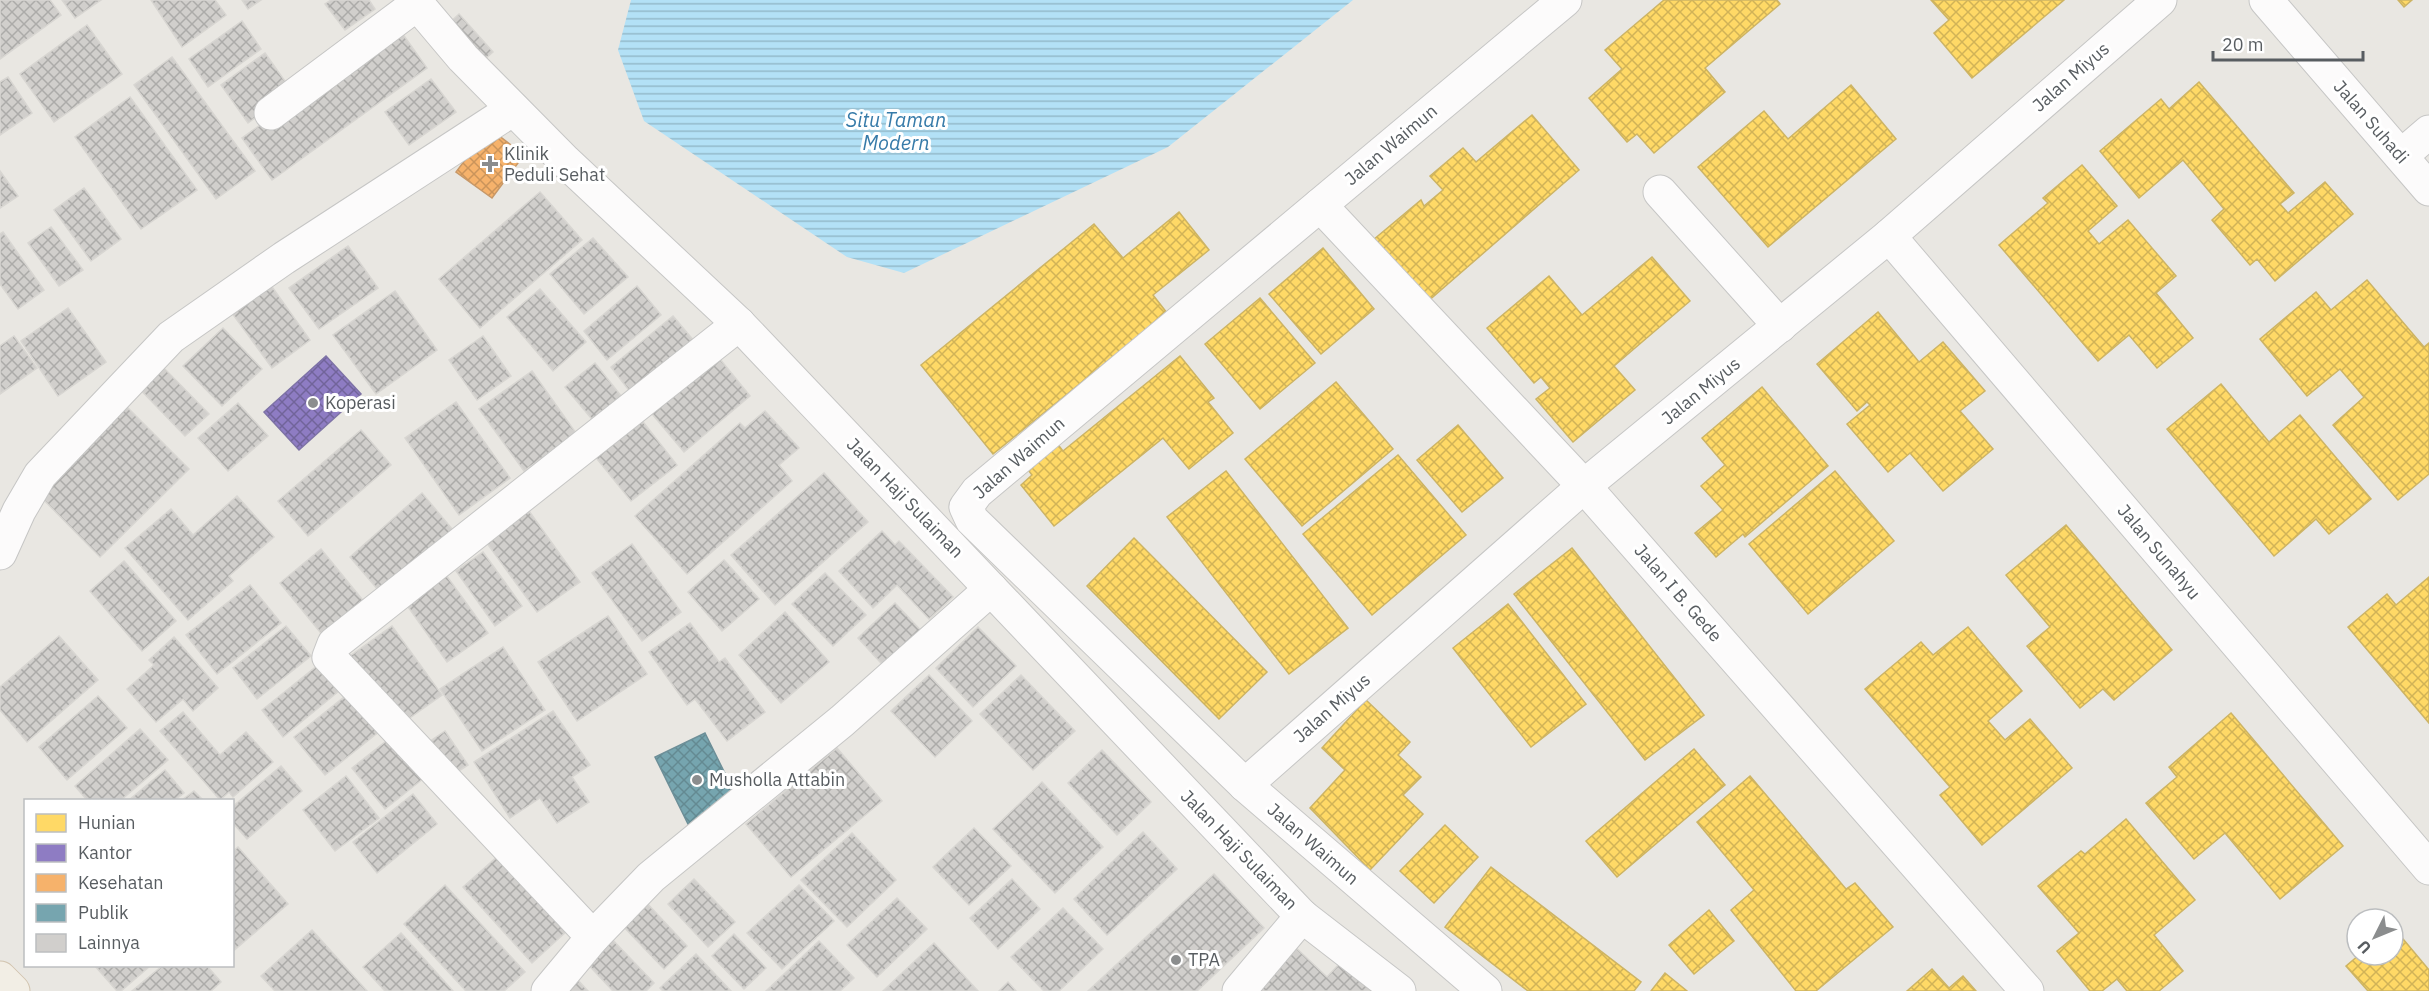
<svg xmlns="http://www.w3.org/2000/svg" width="2429" height="991" font-family="'IBM Plex Sans',sans-serif">
  <style>
    .water { fill: url(#water-rules) }
    .homes { fill: url(#homes-cross-hatch); stroke: #cdb464; stroke-width: 1.5 }
    .offices { fill: url(#offices-cross-hatch); stroke: #7e73a6; stroke-width: 1.5 }
    .health { fill: url(#health-cross-hatch); stroke: #c79868; stroke-width: 1.5 }
    .public { fill: url(#public-cross-hatch); stroke: #6d8f98; stroke-width: 1.5 }
    .building { fill: url(#building-cross-hatch); stroke: #d8d6d2; stroke-width: 1.5 }
    .lines { fill: none; stroke-linecap: round; stroke-linejoin: round }
    .street-casing { stroke: #c6c6c5; stroke-width: 35 }
    .primary-casing { stroke: #d2c4af; stroke-width: 35 }
    .street { stroke: #fcfbfb; stroke-width: 33 }
    .primary { stroke: #f2eee5; stroke-width: 33 }
    .poi-dot { fill: #8b8d8e; stroke: #fff; stroke-width: 2 }
    .labels { text-anchor: middle; stroke-width: 6; stroke-linejoin: round; paint-order: stroke }
    .street-label { font-size: 18px; fill: #585d61; stroke: #fff }
    .poi-label { font-size: 18px; fill: #585d61; stroke: #fff; text-anchor: start }
    .water-label { font-size: 20px; font-style: italic; fill: #377ba9; stroke: #fff }
  </style>
  <defs>
    <pattern id="water-rules" width="6" height="5" patternUnits="userSpaceOnUse" patternTransform="scale(1.5)"><rect width="6" height="5" fill="#b3e1f6"/><path d="M0 2.5h6" fill="none" stroke="#94bacb"/></pattern>
    <pattern id="homes-cross-hatch" width="8" height="8" patternUnits="userSpaceOnUse" patternTransform="scale(1.5)"><rect width="8" height="8" fill="#ffd966"/><path d="M0 0l8 8M0 8l8-8" fill="none" stroke="#d1b357"/></pattern>
    <pattern id="offices-cross-hatch" width="8" height="8" patternUnits="userSpaceOnUse" patternTransform="scale(1.5)"><rect width="8" height="8" fill="#8e7cc3"/><path d="M0 0l8 8M0 8l8-8" fill="none" stroke="#71649a"/></pattern>
    <pattern id="health-cross-hatch" width="8" height="8" patternUnits="userSpaceOnUse" patternTransform="scale(1.5)"><rect width="8" height="8" fill="#f6b26b"/><path d="M0 0l8 8M0 8l8-8" fill="none" stroke="#ca945b"/></pattern>
    <pattern id="public-cross-hatch" width="8" height="8" patternUnits="userSpaceOnUse" patternTransform="scale(1.5)"><rect width="8" height="8" fill="#76a5af"/><path d="M0 0l8 8M0 8l8-8" fill="none" stroke="#648a92"/></pattern>
    <pattern id="building-cross-hatch" width="8" height="8" patternUnits="userSpaceOnUse" patternTransform="scale(1.5)"><rect width="8" height="8" fill="#d1cfcc"/><path d="M0 0l8 8M0 8l8-8" fill="none" stroke="#acaba9"/></pattern>
  </defs>
  <rect width="100%" height="100%" fill="#e9e7e2"/>
  <path class="water" d="M631,0H1353L1168,147L904,273L847,257L644,121L618,50Z"/>
  <g class="homes">
    <path d="M1664,0H1777L1780,4L1705,68L1725,92L1654,153L1637,134L1627,142L1589,98L1622,69L1605,50Z"/>
    <path d="M1931,0H2064L1972,78L1934,33L1949,20Z"/>
    <path d="M2398,0H2412L2404,7Z"/>
    <path d="M2199,82L2294,193L2280,204L2288,213L2325,182L2353,214L2275,281L2257,259L2250,265L2212,220L2224,209L2183,160L2139,198L2100,151L2161,99L2169,109Z"/>
    <path d="M1851,85L1896,139L1768,247L1698,167L1764,111L1788,139Z"/>
    <path d="M1532,115L1579,170L1426,303L1373,240L1421,200L1424,206L1443,190L1430,176L1463,148L1476,162Z"/>
    <path d="M2082,165L2117,206L2088,231L2099,244L2128,220L2176,276L2156,293L2193,338L2157,368L2129,335L2098,361L1999,245L2048,203L2043,198Z"/>
    <path d="M1179,212L1209,250L1153,295L1167,313L993,454L921,365L1094,224L1123,258Z"/>
    <path d="M1323,248L1374,309L1321,354L1269,294Z"/>
    <path d="M1652,257L1690,301L1614,366L1635,390L1573,442L1536,399L1550,388L1541,377L1534,383L1487,328L1549,276L1582,315Z"/>
    <path d="M2367,280L2424,347L2429,343V474L2398,500L2333,425L2364,397L2340,369L2307,396L2260,339L2316,292L2331,310Z"/>
    <path d="M1260,298L1315,363L1260,409L1205,344Z"/>
    <path d="M1878,312L1919,362L1943,342L1985,391L1960,411L1993,449L1943,491L1910,453L1888,472L1847,424L1870,405L1867,402L1857,411L1817,364Z"/>
    <path d="M1180,356L1214,398L1208,402L1233,433L1189,469L1163,438L1054,526L1021,485L1032,475L1026,467L1056,442L1063,451Z"/>
    <path d="M1336,382L1393,449L1302,526L1245,459Z"/>
    <path d="M2221,384L2269,442L2300,415L2371,499L2329,534L2316,519L2274,556L2167,429Z"/>
    <path d="M1762,387L1828,466L1745,537L1743,534L1716,557L1695,533L1723,510L1701,486L1725,465L1702,438Z"/>
    <path d="M1458,425L1503,478L1462,512L1417,460Z"/>
    <path d="M1398,455L1466,535L1372,615L1303,534Z"/>
    <path d="M1226,471L1348,628L1289,674L1167,517Z"/>
    <path d="M1835,471L1894,541L1808,614L1749,544Z"/>
    <path d="M2066,525L2172,650L2114,700L2103,689L2080,708L2027,646L2050,627L2006,575Z"/>
    <path d="M1134,538L1267,672L1219,719L1087,586Z"/>
    <path d="M1572,548L1704,715L1645,760L1514,594Z"/>
    <path d="M2429,577V723L2348,627L2387,594L2396,605Z"/>
    <path d="M1508,604L1586,704L1531,747L1453,648Z"/>
    <path d="M1968,627L2022,691L1988,721L2005,740L2030,719L2072,768L1982,845L1940,795L1950,787L1865,689L1921,642L1933,655Z"/>
    <path d="M1366,700L1410,742L1398,755L1421,777L1403,795L1423,814L1370,870L1310,808L1345,770L1322,748Z"/>
    <path d="M2231,713L2343,846L2280,899L2225,833L2194,859L2146,803L2177,777L2169,767Z"/>
    <path d="M1694,749L1725,785L1617,877L1586,841Z"/>
    <path d="M1750,776L1846,889L1855,883L1893,927L1816,991H1796L1731,910L1754,890L1697,822Z"/>
    <path d="M2126,819L2195,900L2154,935L2183,971L2159,991H2127L2117,979L2102,991H2090L2057,951L2079,933L2038,886L2081,851L2085,854Z"/>
    <path d="M1445,825L1478,857L1434,903L1400,871Z"/>
    <path d="M1491,867L1641,982L1634,991H1528L1445,927Z"/>
    <path d="M1709,910L1734,941L1694,974L1669,945Z"/>
    <path d="M2393,927L2429,970V991H2368L2346,966L2359,955H2393Z"/>
    <path d="M1932,969L1949,988L1963,976L1976,991H1907Z"/>
    <path d="M1665,973L1687,991H1651Z"/>
  </g>
  <path class="offices" d="M326,356L361,394L299,450L264,412Z"/>
  <path class="health" d="M489,128L524,155L492,198L456,172Z"/>
  <path class="public" d="M705,733L739,802L689,826L655,757Z"/>
  <g class="building">
    <path d="M0,0H50L61,15L0,59Z"/>
    <path d="M62,0H101L75,18Z"/>
    <path d="M151,0H215L226,15L182,47Z"/>
    <path d="M242,0H261L248,9Z"/>
    <path d="M331,0H369L375,9L345,30L325,4Z"/>
    <path d="M459,14L493,52L478,65L444,28Z"/>
    <path d="M242,21L261,49L208,87L189,59Z"/>
    <path d="M87,25L122,74L54,122L20,74Z"/>
    <path d="M397,26L427,68L272,180L242,138Z"/>
    <path d="M265,53L292,91L248,123L221,85Z"/>
    <path d="M172,57L255,171L216,199L134,85Z"/>
    <path d="M8,77L32,113L0,135V82Z"/>
    <path d="M431,79L456,112L409,145L385,112Z"/>
    <path d="M130,97L197,190L141,229L75,137Z"/>
    <path d="M0,171L18,196L0,208Z"/>
    <path d="M84,188L121,239L91,261L54,210Z"/>
    <path d="M540,192L582,240L480,328L439,279Z"/>
    <path d="M51,227L83,270L59,286L28,243Z"/>
    <path d="M3,232L44,290L18,309L0,284V234Z"/>
    <path d="M593,238L628,277L584,314L550,274Z"/>
    <path d="M348,246L378,288L319,329L289,288Z"/>
    <path d="M265,277L310,340L272,368L226,305Z"/>
    <path d="M637,286L661,315L607,360L584,331Z"/>
    <path d="M540,289L586,342L553,371L507,317Z"/>
    <path d="M395,291L437,350L376,394L333,335Z"/>
    <path d="M68,308L106,362L58,396L21,341Z"/>
    <path d="M673,316L694,341L631,393L611,367Z"/>
    <path d="M223,328L262,369L222,406L183,366Z"/>
    <path d="M14,336L37,368L0,394V346Z"/>
    <path d="M483,336L511,376L477,400L449,360Z"/>
    <path d="M715,353L750,396L684,452L648,409Z"/>
    <path d="M154,358L209,414L185,436L131,380Z"/>
    <path d="M595,363L625,401L596,424L565,387Z"/>
    <path d="M532,371L576,433L524,471L479,409Z"/>
    <path d="M456,402L510,478L459,515L405,438Z"/>
    <path d="M238,403L268,436L228,471L198,438Z"/>
    <path d="M124,404L189,469L100,557L35,491Z"/>
    <path d="M765,411L799,448L779,465L792,481L687,574L635,516L740,423L745,428Z"/>
    <path d="M640,418L677,465L631,501L593,454Z"/>
    <path d="M361,430L391,465L308,536L278,501Z"/>
    <path d="M824,473L868,522L775,605L731,555Z"/>
    <path d="M422,493L457,535L385,598L350,557Z"/>
    <path d="M237,496L274,537L229,576L233,581L188,620L125,548L171,509L193,535Z"/>
    <path d="M529,511L580,582L537,612L486,542Z"/>
    <path d="M882,531L895,545L899,541L953,597L929,619L897,585L873,608L839,571Z"/>
    <path d="M632,544L681,612L642,641L592,573Z"/>
    <path d="M321,549L370,609L329,643L280,583Z"/>
    <path d="M483,552L522,606L495,626L456,571Z"/>
    <path d="M724,560L759,599L722,631L688,592Z"/>
    <path d="M124,561L176,621L142,651L90,591Z"/>
    <path d="M825,573L866,615L833,646L792,604Z"/>
    <path d="M446,575L488,633L447,662L406,604Z"/>
    <path d="M250,585L281,623L217,674L186,635Z"/>
    <path d="M895,603L928,638L891,674L858,638Z"/>
    <path d="M785,612L829,662L781,703L739,655Z"/>
    <path d="M608,616L647,674L577,721L538,662Z"/>
    <path d="M690,623L719,662L725,658L765,712L727,741L695,699L687,705L649,652Z"/>
    <path d="M286,626L311,656L257,699L233,668Z"/>
    <path d="M392,626L442,695L397,727L346,659Z"/>
    <path d="M978,627L1016,666L973,707L936,668Z"/>
    <path d="M59,636L98,680L27,742L0,710V687Z"/>
    <path d="M174,637L218,688L193,711L183,699L156,722L127,689L154,665L149,660Z"/>
    <path d="M503,647L545,710L482,751L440,689Z"/>
    <path d="M318,665L339,691L283,737L262,710Z"/>
    <path d="M929,675L972,721L935,757L891,711Z"/>
    <path d="M1021,675L1075,731L1033,770L980,714Z"/>
    <path d="M349,693L380,731L325,775L294,737Z"/>
    <path d="M98,696L127,728L67,780L39,747Z"/>
    <path d="M553,711L590,765L572,777L589,802L557,823L540,798L510,818L474,762Z"/>
    <path d="M183,712L220,755L246,732L273,762L233,797L229,792L220,800L160,731Z"/>
    <path d="M140,729L168,760L121,800H87L75,786Z"/>
    <path d="M445,731L468,765L448,778L426,744Z"/>
    <path d="M390,738L424,778L385,809L352,768Z"/>
    <path d="M837,748L882,801L791,877L746,824Z"/>
    <path d="M1102,750L1151,802L1117,835L1068,783Z"/>
    <path d="M281,766L302,791L247,839L232,822V807Z"/>
    <path d="M165,770L184,793L175,800H129Z"/>
    <path d="M346,776L379,818L335,851L303,810Z"/>
    <path d="M1042,782L1103,847L1055,893L993,829Z"/>
    <path d="M194,791L203,800H182Z"/>
    <path d="M413,794L437,824L377,873L353,842Z"/>
    <path d="M974,828L1011,866L969,905L933,867Z"/>
    <path d="M1143,832L1177,869L1107,935L1074,899Z"/>
    <path d="M852,833L896,880L847,927L801,880Z"/>
    <path d="M238,847L288,904L232,952V852Z"/>
    <path d="M499,855L568,930L532,963L463,887Z"/>
    <path d="M1214,874L1264,928L1197,991H1088Z"/>
    <path d="M694,879L735,922L708,947L668,904Z"/>
    <path d="M1012,879L1040,909L998,949L970,918Z"/>
    <path d="M445,885L525,972L504,991H466L404,924Z"/>
    <path d="M799,885L834,921L782,969L747,933Z"/>
    <path d="M897,898L927,929L877,977L847,945Z"/>
    <path d="M644,900L687,946L664,969L620,923Z"/>
    <path d="M1063,908L1103,949L1059,991H1044L1011,957Z"/>
    <path d="M312,930L367,991H275L261,976Z"/>
    <path d="M401,933L453,991H385L363,967Z"/>
    <path d="M606,933L654,983L646,991H613L581,957Z"/>
    <path d="M734,934L766,968L744,989L712,956Z"/>
    <path d="M819,941L854,978L840,991H766Z"/>
    <path d="M934,943L978,991H883Z"/>
    <path d="M1292,944L1327,977L1341,962L1372,991H1251Z"/>
    <path d="M696,954L731,991H663L660,988Z"/>
    <path d="M95,966H150L121,991H117Z"/>
    <path d="M162,966H207L221,982L211,991H132Z"/>
    <path d="M576,978L588,991H563Z"/>
    <path d="M1008,982L1016,991H999Z"/>
  </g>
  <g class="lines">
    <defs>
      <g id="street">
        <path d="M414,0L463,58L565,161L739,324L1302,916L1399,991"/>
        <path d="M2266,0L2429,189"/>
        <path d="M271,113L417,4"/>
        <path d="M2401,156L2429,132"/>
        <path d="M1660,192L1780,326"/>
        <path d="M1320,205L1584,486L2027,991"/>
        <path d="M1889,236L2429,868"/>
        <path d="M0,553L19,511L40,475L171,337L284,258L513,109"/>
        <path d="M1245,785L1584,486L1889,236L2160,0"/>
        <path d="M593,937L329,657L334,644L739,324"/>
        <path d="M548,991L593,937L651,877L842,721L991,589"/>
        <path d="M1239,991L1302,916"/>
        <path d="M1485,991L1245,785L972,520L966,507L977,492L1565,0"/>
      </g>
      <path id="primary" d="M0,978L13,991"/>
    </defs>
    <use href="#street" class="street-casing"/>
    <use href="#primary" class="primary-casing"/>
    <use href="#street" class="street"/>
    <use href="#primary" class="primary"/>
  </g>
  <g class="poi-dot">
    <path d="M487 155h6v6h6v6h-6v6h-6v-6h-6v-6h6z"/>
    <circle cx="313" cy="403" r="6"/>
    <circle cx="697" cy="780" r="6"/>
    <circle cx="1176" cy="960" r="6"/>
  </g>
  <g class="labels">
    <g class="street-label">
      <text transform="translate(2071 77) rotate(-41)" y="6">Jalan Miyus</text>
      <text transform="translate(2371 122) rotate(49)" y="6">Jalan Suhadi</text>
      <text transform="translate(1391 145) rotate(-40)" y="6">Jalan Waimun</text>
      <text transform="translate(1701 391) rotate(-39)" y="6">Jalan Miyus</text>
      <text transform="translate(1019 458) rotate(-41)" y="6">Jalan Waimun</text>
      <text transform="translate(905 498) rotate(46)" y="6">Jalan Haji Sulaiman</text>
      <text transform="translate(2159 552) rotate(50)" y="6">Jalan Sunahyu</text>
      <text transform="translate(1678 593) rotate(49)" y="6">Jalan I B. Gede</text>
      <text transform="translate(1332 708) rotate(-41)" y="6">Jalan Miyus</text>
      <text transform="translate(1313 844) rotate(41)" y="6">Jalan Waimun</text>
      <text transform="translate(1239 850) rotate(46)" y="6">Jalan Haji Sulaiman</text>
    </g>
    <g class="poi-label">
      <text x="504" y="160">Klinik<tspan x="504" dy="21">Peduli Sehat</tspan></text>
      <text x="325" y="409">Koperasi</text>
      <text x="709" y="786">Musholla Attabin</text>
      <text x="1188" y="966">TPA</text>
    </g>
    <g class="water-label">
      <text x="896" y="127">Situ Taman<tspan x="896" dy="23">Modern</tspan></text>
    </g>
  </g>
  <rect x="24" y="799" width="210" height="168" fill="#ffffff" stroke="#bcbec0" stroke-width="1.5"/>
  <rect x="36" y="814" width="30" height="18" fill="#ffd966" stroke="#bcbec0" stroke-width="1.5"/>
  <text x="78" y="829" font-size="18" fill="#585d61">Hunian</text>
  <rect x="36" y="844" width="30" height="18" fill="#8e7cc3" stroke="#bcbec0" stroke-width="1.5"/>
  <text x="78" y="859" font-size="18" fill="#585d61">Kantor</text>
  <rect x="36" y="874" width="30" height="18" fill="#f6b26b" stroke="#bcbec0" stroke-width="1.5"/>
  <text x="78" y="889" font-size="18" fill="#585d61">Kesehatan</text>
  <rect x="36" y="904" width="30" height="18" fill="#76a5af" stroke="#bcbec0" stroke-width="1.5"/>
  <text x="78" y="919" font-size="18" fill="#585d61">Publik</text>
  <rect x="36" y="934" width="30" height="18" fill="#d1cfcc" stroke="#bcbec0" stroke-width="1.5"/>
  <text x="78" y="949" font-size="18" fill="#585d61">Lainnya</text>
  <g transform="translate(2375 937) rotate(227)"><circle r="28" fill="#ffffff" stroke="#bcbec0" stroke-width="1.5"/>
  <path d="M0-4.5L10 22L0 15L-10 22Z" fill="#8b8d8e"/>
  <text y="-9" font-size="16" font-weight="bold" text-anchor="middle" fill="#585d61">U</text>
  </g>
  <path d="M2213 51v9h150v-9" fill="none" stroke="#585d61" stroke-width="3"/>
  <text x="2222" y="51" font-size="18" fill="#585d61" stroke="#ffffff" stroke-width="4.5" paint-order="stroke">20 m</text>
</svg>
